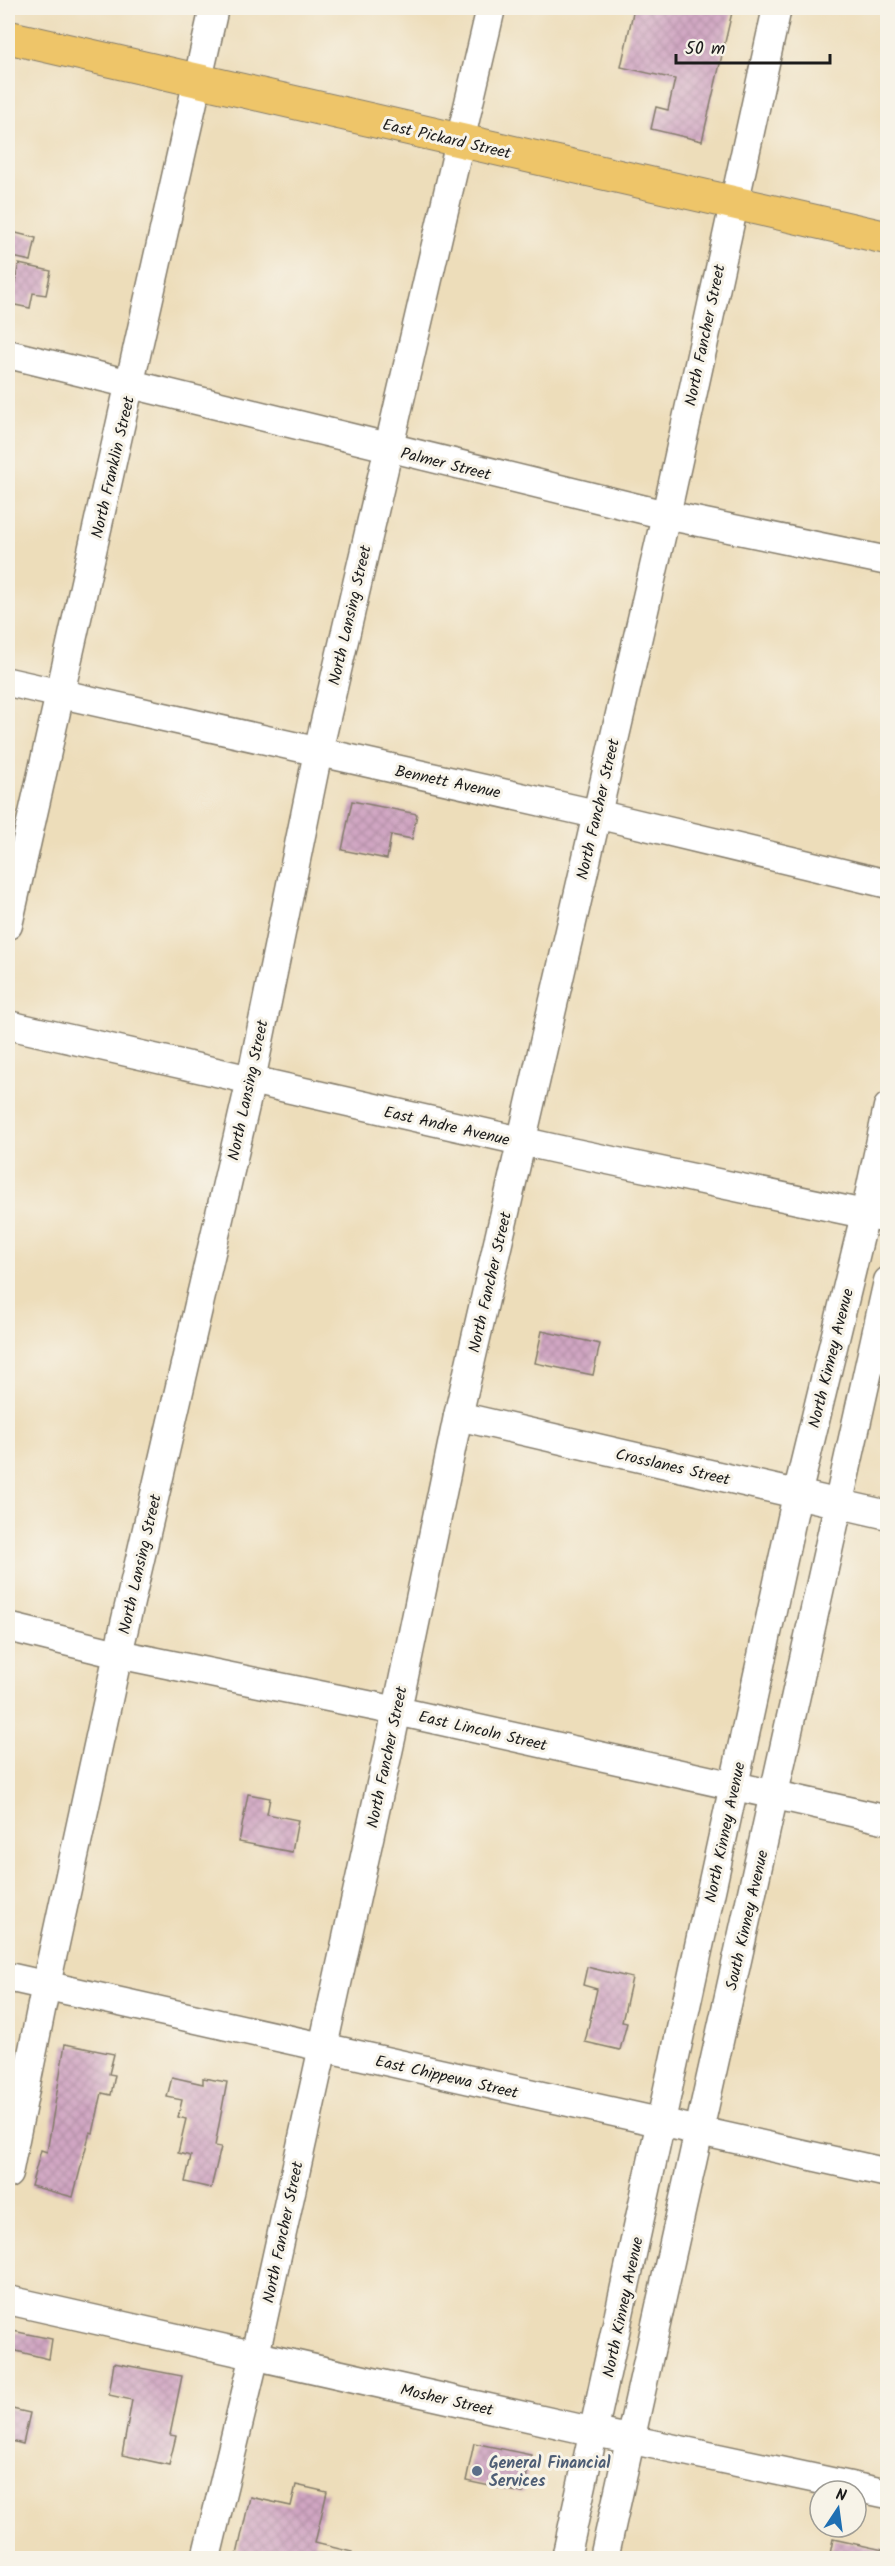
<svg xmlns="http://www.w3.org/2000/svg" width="895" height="2566" font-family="Kalam,sans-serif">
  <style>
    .building { fill: url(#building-cross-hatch) }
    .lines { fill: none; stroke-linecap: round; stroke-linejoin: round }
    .minor-casing { stroke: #847c6b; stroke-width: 31 }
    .major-casing { stroke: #847c6b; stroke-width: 35 }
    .minor { stroke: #fff; stroke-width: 28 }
    .major { stroke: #eec569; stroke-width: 33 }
    .service-dot { fill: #5c6f8a; stroke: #f7f3e8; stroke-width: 2 }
    .labels { text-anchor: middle; stroke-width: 6; stroke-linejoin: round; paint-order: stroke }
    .street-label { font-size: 16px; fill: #1c1c1c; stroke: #f7f3e8 }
    .service-label { font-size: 16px; font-weight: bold; fill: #4e5e75; stroke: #f7f3e8; text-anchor: start }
  </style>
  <defs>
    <pattern id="building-cross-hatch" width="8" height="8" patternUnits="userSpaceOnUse" patternTransform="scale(1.5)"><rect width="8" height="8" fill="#d0a6c2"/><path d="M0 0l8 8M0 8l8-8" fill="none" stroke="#b28ea6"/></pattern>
  </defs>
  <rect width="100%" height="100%" fill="#f7f3e8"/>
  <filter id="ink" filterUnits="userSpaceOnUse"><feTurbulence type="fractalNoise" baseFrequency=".0167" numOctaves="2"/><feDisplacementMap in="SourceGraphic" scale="12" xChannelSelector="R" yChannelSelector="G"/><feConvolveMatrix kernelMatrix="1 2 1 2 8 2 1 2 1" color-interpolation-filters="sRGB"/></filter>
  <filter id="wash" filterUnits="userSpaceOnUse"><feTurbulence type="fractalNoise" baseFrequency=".008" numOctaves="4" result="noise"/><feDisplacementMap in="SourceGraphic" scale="24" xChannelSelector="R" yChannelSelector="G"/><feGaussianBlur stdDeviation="1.35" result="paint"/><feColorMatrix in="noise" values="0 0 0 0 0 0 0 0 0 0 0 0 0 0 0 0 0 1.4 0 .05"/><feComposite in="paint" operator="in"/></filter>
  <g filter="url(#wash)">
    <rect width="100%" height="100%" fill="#edddba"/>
    <g id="blocks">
      <g class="building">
        <path d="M634,8H733L702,141L651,129L656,107L668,110L675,79L621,67Z"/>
        <path d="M12,232L36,238L31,261L8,256Z"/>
        <path d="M19,264L51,271L46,295L33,293L30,308L10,304Z"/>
        <path d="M352,801L417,814L412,839L391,835L387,859L342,850Z"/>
        <path d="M542,1331L600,1344L593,1375L535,1363Z"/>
        <path d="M248,1794L270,1798L267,1814L298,1820L292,1852L239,1842Z"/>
        <path d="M587,1967L632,1978L622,2022L627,2023L620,2050L585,2042L597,1989L583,1985Z"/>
        <path d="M65,2044L114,2054L109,2074L115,2075L111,2095L102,2093L93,2133L90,2132L73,2197L31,2186L41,2150L47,2152Z"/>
        <path d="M172,2077L203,2084V2078L227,2082L215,2146L221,2147L211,2188L185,2182L191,2156L178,2153L186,2119L178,2117L182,2100L167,2097Z"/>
        <path d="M8,2330L52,2339L49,2359L8,2349Z"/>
        <path d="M114,2363L182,2376L170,2435L176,2436L169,2465L122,2455L132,2400L109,2395Z"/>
        <path d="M8,2408L30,2413L23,2444L8,2440Z"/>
        <path d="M474,2443L531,2455L523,2493L466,2481Z"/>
        <path d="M296,2485L327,2492L315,2543L352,2552L351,2559H236L250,2497L291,2506Z"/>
        <path d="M833,2539L888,2551V2559H829Z"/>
      </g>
    </g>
  </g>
  <g filter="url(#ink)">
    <use href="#blocks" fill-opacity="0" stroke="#847c6b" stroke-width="1.5"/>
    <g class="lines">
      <defs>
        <g id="minor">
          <path d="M8,354L666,515L888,561"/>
          <path d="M8,682L596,814L888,884"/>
          <path d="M8,925L214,8"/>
          <path d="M8,1025L556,1149L888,1219"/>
          <path d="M458,1416L888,1515"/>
          <path d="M8,1627L118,1654L397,1711L888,1820"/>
          <path d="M8,1977L888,2173"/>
          <path d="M8,2174L46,1985L118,1654L251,1080L318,752L491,8"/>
          <path d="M8,2300L595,2432L888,2494"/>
          <path d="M206,2558L255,2355L392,1734L458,1416L666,515L777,8"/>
          <path d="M566,2558L797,1495L865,1215L888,1107"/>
          <path d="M604,2558L888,1281"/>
        </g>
        <path id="major" d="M8,37L888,238"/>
      </defs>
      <use href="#minor" class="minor-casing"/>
      <use href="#major" class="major-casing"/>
      <use href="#minor" class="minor"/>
      <use href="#major" class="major"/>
    </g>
  </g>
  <circle class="service-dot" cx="477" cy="2471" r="6"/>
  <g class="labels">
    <g class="street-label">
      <text transform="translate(447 138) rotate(13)" y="6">East Pickard Street</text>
      <text transform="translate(704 335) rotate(-78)" y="6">North Fancher Street</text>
      <text transform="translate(446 463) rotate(14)" y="6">Palmer Street</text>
      <text transform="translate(112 467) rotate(-77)" y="6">North Franklin Street</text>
      <text transform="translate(349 615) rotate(-77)" y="6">North Lansing Street</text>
      <text transform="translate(448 781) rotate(12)" y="6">Bennett Avenue</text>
      <text transform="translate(597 809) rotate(-77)" y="6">North Fancher Street</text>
      <text transform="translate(247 1090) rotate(-78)" y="6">North Lansing Street</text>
      <text transform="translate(447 1125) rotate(13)" y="6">East Andre Avenue</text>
      <text transform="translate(489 1282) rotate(-77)" y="6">North Fancher Street</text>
      <text transform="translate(830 1358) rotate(-76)" y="6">North Kinney Avenue</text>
      <text transform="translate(673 1466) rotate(13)" y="6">Crosslanes Street</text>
      <text transform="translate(139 1564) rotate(-77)" y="6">North Lansing Street</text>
      <text transform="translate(483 1730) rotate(13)" y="6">East Lincoln Street</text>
      <text transform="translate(386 1757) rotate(-78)" y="6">North Fancher Street</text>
      <text transform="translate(724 1832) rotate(-78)" y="6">North Kinney Avenue</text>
      <text transform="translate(746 1920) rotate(-77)" y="6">South Kinney Avenue</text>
      <text transform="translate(447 2076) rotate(13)" y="6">East Chippewa Street</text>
      <text transform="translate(282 2232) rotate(-78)" y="6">North Fancher Street</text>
      <text transform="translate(622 2307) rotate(-78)" y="6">North Kinney Avenue</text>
      <text transform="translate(447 2399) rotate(13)" y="6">Mosher Street</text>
    </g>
    <g class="service-label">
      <text x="489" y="2468">General Financial<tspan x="489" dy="18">Services</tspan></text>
    </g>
  </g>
  <rect width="895" height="2566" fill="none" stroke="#f7f3e8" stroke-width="30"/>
  <g transform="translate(838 2509) rotate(13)"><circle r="28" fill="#f7f3e8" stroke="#9f9d96" stroke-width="1.5"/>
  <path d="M0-4.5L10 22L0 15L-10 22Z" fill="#1f6fb2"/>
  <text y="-9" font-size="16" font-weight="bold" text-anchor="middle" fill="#1c1c1c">N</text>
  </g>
  <path d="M676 54v9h154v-9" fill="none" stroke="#1c1c1c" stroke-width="3"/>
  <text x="685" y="54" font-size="18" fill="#1c1c1c" stroke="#f7f3e8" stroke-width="4.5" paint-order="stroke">50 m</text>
</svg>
